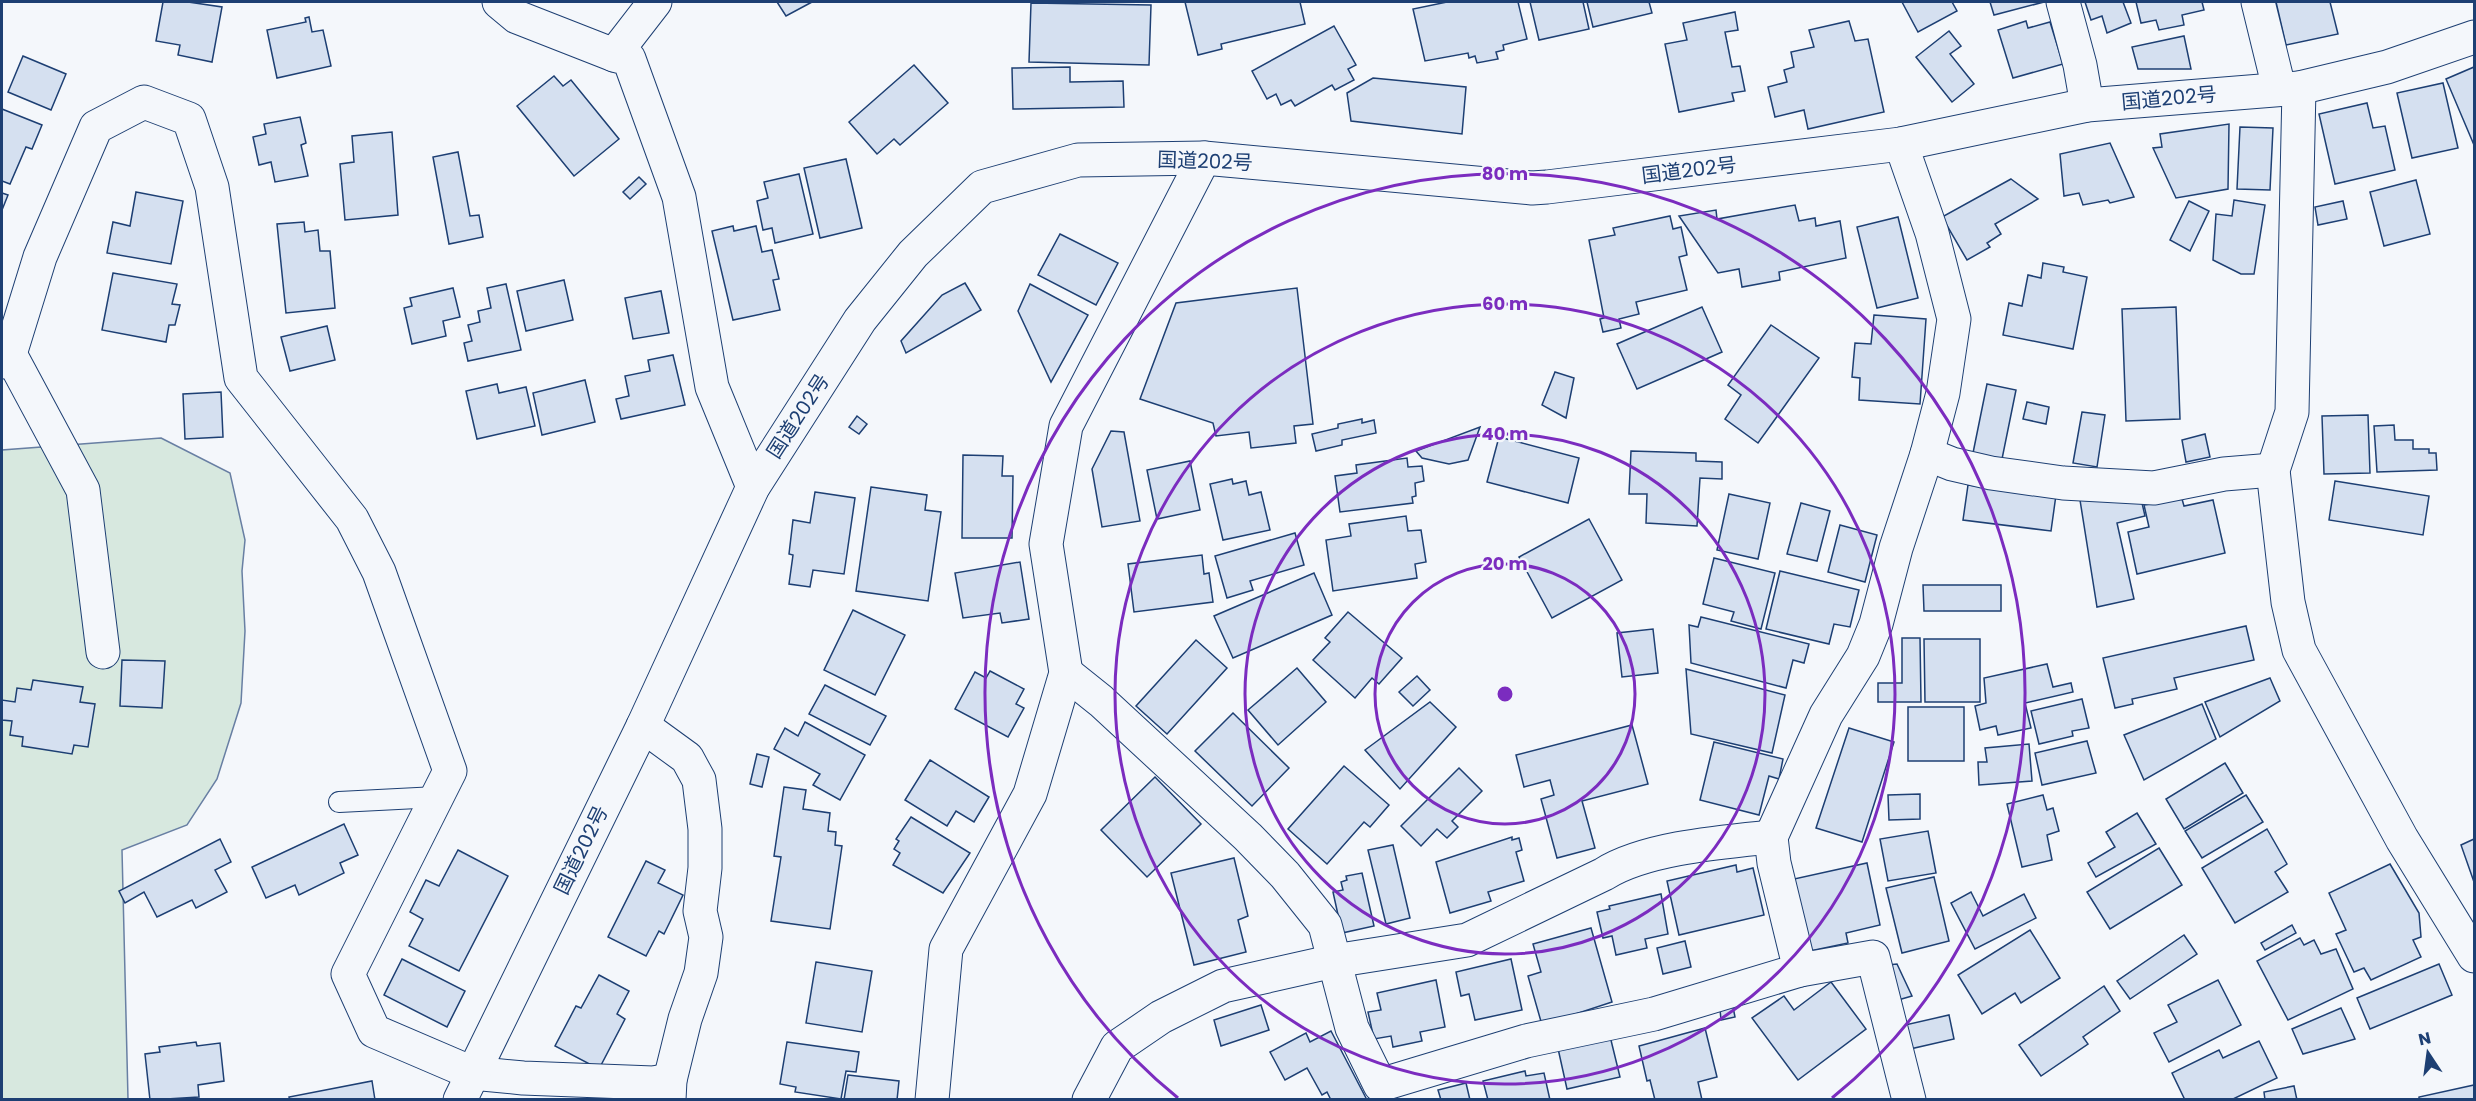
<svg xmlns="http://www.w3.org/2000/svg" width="2476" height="1101" font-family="Poppins,'Noto Sans JP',sans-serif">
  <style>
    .green { fill: #d7e8df; stroke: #687fa3; stroke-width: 1.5 }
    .building { fill: #d5e0f0; stroke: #1d3f73; stroke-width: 1.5 }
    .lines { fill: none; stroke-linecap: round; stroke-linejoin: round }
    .lane-casing { stroke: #1d3f73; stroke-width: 22 }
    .street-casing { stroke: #1d3f73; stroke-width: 35 }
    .highway-casing { stroke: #1d3f73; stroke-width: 35 }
    .lane { stroke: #f4f7fb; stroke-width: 20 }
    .street { stroke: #f4f7fb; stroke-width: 33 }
    .highway { stroke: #f4f7fb; stroke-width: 33 }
    .ring { fill: none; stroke: #7b2cbf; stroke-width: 3 }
    .labels { text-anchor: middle; stroke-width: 4.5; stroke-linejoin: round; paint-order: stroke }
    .street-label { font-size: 20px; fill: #1d3f73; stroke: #f4f7fb }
    .centre { fill: #7b2cbf; stroke: #f4f7fb; stroke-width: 3 }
    .ring-label { font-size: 18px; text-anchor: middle; font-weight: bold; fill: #7b2cbf; stroke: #f4f7fb; stroke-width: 4.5; stroke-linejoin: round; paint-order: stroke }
  </style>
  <rect width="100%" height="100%" fill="#f4f7fb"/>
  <path class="green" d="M161,438L230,473L245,540L242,571L245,631L241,703L217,779L187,825L122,850L128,1099H2V450Z"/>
  <g class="building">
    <path d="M163,2H188L222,7L212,62L178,55L180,45L156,41Z"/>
    <path d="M777,2H812L786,16Z"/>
    <path d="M1185,2H1300L1305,24L1221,44L1222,49L1198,55Z"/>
    <path d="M1447,2H1518L1527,39L1503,45L1504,50L1496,52L1498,59L1477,63L1475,56L1469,58L1468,53L1425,61L1413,9Z"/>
    <path d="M1530,2H1583L1589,29L1539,40Z"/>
    <path d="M1587,2H1649L1652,13L1593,27Z"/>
    <path d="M1902,2H1952L1957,11L1918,32Z"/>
    <path d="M1990,2H2044L1994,15Z"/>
    <path d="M2085,2H2123L2131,23L2107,33L2102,16L2091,20Z"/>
    <path d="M2136,2H2202L2204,10L2182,15L2184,25L2159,30L2156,20L2141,23Z"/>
    <path d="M2276,2H2330L2338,34L2286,45Z"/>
    <path d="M1031,3L1151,5L1149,65L1029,62Z"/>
    <path d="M1735,12L1738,30L1725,32L1732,67L1740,66L1745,91L1732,93L1734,101L1679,112L1665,44L1687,40L1683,23Z"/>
    <path d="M309,17L312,32L323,30L331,66L277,78L267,30L306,22L305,18Z"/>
    <path d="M1849,21L1855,41L1868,39L1884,112L1808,129L1804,110L1775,117L1768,87L1787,82L1784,70L1794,67L1791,52L1814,47L1809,30Z"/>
    <path d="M2026,21L2028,28L2050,22L2063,64L2013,78L1998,30Z"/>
    <path d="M1334,26L1356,65L1348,69L1354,80L1335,90L1332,85L1295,106L1291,100L1281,105L1276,94L1267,99L1252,71Z"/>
    <path d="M1949,31L1961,46L1950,54L1974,84L1952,102L1916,57Z"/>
    <path d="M2184,36L2191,69H2138L2132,47Z"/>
    <path d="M23,56L66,74L51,110L8,92Z"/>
    <path d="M914,65L948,103L900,145L894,139L877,154L849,122Z"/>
    <path d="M1070,67V82L1123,81L1124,107L1013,109L1012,68Z"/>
    <path d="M2474,67V145L2446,79Z"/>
    <path d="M554,76L563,86L571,80L619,139L574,176L517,106Z"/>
    <path d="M1373,78L1466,87L1462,134L1351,121L1347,93Z"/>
    <path d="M2443,83L2458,148L2412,158L2397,93Z"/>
    <path d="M2367,103L2373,128L2385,126L2395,170L2335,184L2319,114Z"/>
    <path d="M2,109L42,125L32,149L26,147L10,184L2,181Z"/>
    <path d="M300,117L306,143L301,145L308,176L275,182L271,162L259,165L253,137L266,134L264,124Z"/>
    <path d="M2229,124L2228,189L2176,198L2153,148L2162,147L2160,134Z"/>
    <path d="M2240,127L2273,128L2270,190L2237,189Z"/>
    <path d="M392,132L398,215L345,220L340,164L354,162L352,136Z"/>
    <path d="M2110,143L2134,197L2110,203L2108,200L2083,205L2079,193L2064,196L2060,154Z"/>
    <path d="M458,152L470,216L479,215L483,237L449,244L433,157Z"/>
    <path d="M846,159L862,228L820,238L804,168Z"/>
    <path d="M799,174L813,234L775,243L772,228L763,230L757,201L768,198L764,182Z"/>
    <path d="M639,177L646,184L630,199L623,192Z"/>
    <path d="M2011,179L2038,199L1995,224L2001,234L1987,243L1990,247L1967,260L1942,217Z"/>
    <path d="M2416,180L2430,234L2384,246L2370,192Z"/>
    <path d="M136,192L183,201L171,264L107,253L113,222L130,226Z"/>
    <path d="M2,193L8,195L2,210Z"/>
    <path d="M2234,200L2265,205L2254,274H2241L2213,260L2216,214L2232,216Z"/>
    <path d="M2189,201L2209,211L2190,251L2170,240Z"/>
    <path d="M2343,201L2347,219L2318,225L2315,207Z"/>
    <path d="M1795,205L1799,221L1815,218L1816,226L1840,221L1846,258L1779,272L1780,280L1742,287L1739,269L1718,273L1679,216L1716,210L1717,219Z"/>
    <path d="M1670,216L1673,229L1681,227L1687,255L1679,257L1687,290L1636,302L1639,314L1619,319L1621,328L1603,332L1600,319L1604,318L1589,240L1615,235L1613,228Z"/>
    <path d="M1898,217L1918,298L1877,308L1857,227Z"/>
    <path d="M304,222L305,232L318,230L320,251H330L335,308L286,313L277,224Z"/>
    <path d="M733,226L734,231L756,226L762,252L772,250L779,279L773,280L780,310L733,320L712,231Z"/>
    <path d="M1060,234L1118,263L1096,305L1038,275Z"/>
    <path d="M2043,263L2064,267L2063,272L2087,277L2073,349L2003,335L2009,303L2022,306L2028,275L2041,278Z"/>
    <path d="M113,273L177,284L172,304L180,305L175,325H169L166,342L102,330Z"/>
    <path d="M564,280L573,320L526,331L517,291Z"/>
    <path d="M965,283L981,310L906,353L901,341L942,295Z"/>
    <path d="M506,284L521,350L468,361L464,343L472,341L468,325L480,322L478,311L491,308L487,288Z"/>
    <path d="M1030,284L1088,315L1051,382L1018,311Z"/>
    <path d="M453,288L460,317L443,321L446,336L412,344L404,308L412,306L410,298Z"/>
    <path d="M1297,288L1313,424L1294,426L1296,443L1251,448L1249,432L1216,436L1213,423L1140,399L1176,303Z"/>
    <path d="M661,291L669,333L633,339L625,298Z"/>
    <path d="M1702,307L1722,352L1637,389L1617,344Z"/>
    <path d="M2176,307L2180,419L2126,421L2122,309Z"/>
    <path d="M1874,315L1926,319L1920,404L1859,400L1860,378L1852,377L1855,343L1871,344Z"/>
    <path d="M1771,325L1819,358L1758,443L1725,419L1741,395L1728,385Z"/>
    <path d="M327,326L335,360L290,371L281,337Z"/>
    <path d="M673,355L685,405L621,419L616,399L629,396L625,376L650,371L648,360Z"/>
    <path d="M1555,372L1574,378L1566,418L1542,405Z"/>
    <path d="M585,380L595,422L542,435L533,393Z"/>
    <path d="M497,384L499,393L526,387L535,426L477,439L466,391Z"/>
    <path d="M1987,384L2016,390L2002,459L1973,453Z"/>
    <path d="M221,392L223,437L185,439L183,394Z"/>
    <path d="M2027,402L2049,407L2046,424L2023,419Z"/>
    <path d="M2082,412L2105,415L2097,467L2073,463Z"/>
    <path d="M2368,415L2370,473L2324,474L2322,416Z"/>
    <path d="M857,416L867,424L859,434L849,427Z"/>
    <path d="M1362,419V423L1374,420L1376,433L1342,440V445L1316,451L1312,434L1338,428V424Z"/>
    <path d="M2394,425L2395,440H2413V449H2429V453H2436L2437,470L2377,472L2374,426Z"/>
    <path d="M1480,427L1468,460L1449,464L1422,458L1416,451Z"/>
    <path d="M1111,431L1124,432L1140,521L1102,527L1092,469Z"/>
    <path d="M2205,434L2210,457L2186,462L2182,440Z"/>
    <path d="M1499,437L1579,458L1568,503L1487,482Z"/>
    <path d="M1631,451L1696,453V461L1722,462V479L1700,478L1697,526L1646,523L1647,494H1629Z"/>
    <path d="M963,455L1003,456L1002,476H1013L1012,538H962Z"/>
    <path d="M1407,458L1408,467L1422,466L1424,481L1415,483L1416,496L1412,497L1413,503L1340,512L1335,476L1357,473L1356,465Z"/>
    <path d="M1190,461L1200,510L1157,519L1147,470Z"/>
    <path d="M1232,479L1233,484L1246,481L1249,495L1261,492L1270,530L1223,540L1210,484Z"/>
    <path d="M2335,481L2429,496L2423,535L2329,520Z"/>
    <path d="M1968,485L2056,495L2051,531L1963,520Z"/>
    <path d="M871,487L927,495L925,510L941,512L928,601L856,591Z"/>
    <path d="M815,492L855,498L844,574L813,570L810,587L789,584L793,555L789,554L793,520L810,523Z"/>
    <path d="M1729,494L1770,503L1758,559L1717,550Z"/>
    <path d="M2182,499L2184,506L2213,500L2225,553L2137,574L2128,532L2149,527L2144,505Z"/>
    <path d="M2080,500L2142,503L2145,516L2117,523L2134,599L2097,607Z"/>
    <path d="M1801,503L1830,511L1817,561L1787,554Z"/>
    <path d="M1406,516L1408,531L1421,530L1426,562L1415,564L1417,578L1333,591L1326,540L1351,536L1349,524Z"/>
    <path d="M1589,519L1622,580L1552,618L1519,557Z"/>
    <path d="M1840,525L1877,535L1865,582L1828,572Z"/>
    <path d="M1295,533L1304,565L1250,581L1253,590L1227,598L1215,556Z"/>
    <path d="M1202,555L1204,574L1209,573L1213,602L1134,612L1128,564Z"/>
    <path d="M1714,558L1775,573L1761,629L1731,621L1734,612L1703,604Z"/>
    <path d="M1020,562L1029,619L1002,623L1000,613L963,618L955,573Z"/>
    <path d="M1780,571L1859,590L1850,627L1834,624L1829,644L1766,629Z"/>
    <path d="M1314,573L1332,615L1233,658L1214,616Z"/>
    <path d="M1923,585H2001V611H1924Z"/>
    <path d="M853,610L905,635L875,695L824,670Z"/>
    <path d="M1348,612L1402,658L1379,684L1372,678L1355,698L1313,660L1330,642L1325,638Z"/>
    <path d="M1701,617L1809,644L1804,663L1793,660L1786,688L1691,663L1689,625L1698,627Z"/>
    <path d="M2246,626L2254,660L2174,678L2177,689L2132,699L2133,704L2115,708L2103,658Z"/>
    <path d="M1653,629L1658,673L1622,677L1617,633Z"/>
    <path d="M1902,638H1920L1921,702H1878V683H1902Z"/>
    <path d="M1924,639H1980V702H1925Z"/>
    <path d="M1196,640L1227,668L1167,734L1136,706Z"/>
    <path d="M122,660L165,661L162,708L120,706Z"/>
    <path d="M2047,664L2053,687L2071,683L2073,692L2025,703L2031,728L1998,735L1996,726L1980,730L1975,706L1986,703L1984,678Z"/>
    <path d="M1297,668L1326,702L1278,745L1248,710Z"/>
    <path d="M1686,669L1785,695L1772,753L1691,734Z"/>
    <path d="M990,671L1024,689L1016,704L1024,708L1008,737L955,709L975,672L986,678Z"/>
    <path d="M1417,676L1430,690L1413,706L1399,692Z"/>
    <path d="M2270,678L2280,701L2220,737L2205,702Z"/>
    <path d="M33,680L83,687L80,702L95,704L88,747L74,745L72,754L22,746L23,737L10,735L12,721L2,720V700L15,702L17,688L31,690Z"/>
    <path d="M825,685L886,716L870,745L809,714Z"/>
    <path d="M2082,699L2089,728L2072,731L2073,736L2039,744L2031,711Z"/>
    <path d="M1430,702L1456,727L1400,789L1365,750Z"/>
    <path d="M2202,704L2216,739L2144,780L2124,735Z"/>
    <rect x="1908" y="707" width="56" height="54"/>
    <path d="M1233,713L1289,768L1252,806L1195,751Z"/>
    <path d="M805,722L865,755L840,800L813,785L820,774L774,749L785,728L798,736Z"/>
    <path d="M1632,725L1648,784L1582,801L1595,848L1557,858L1541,799L1554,795L1550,780L1524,787L1516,755Z"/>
    <path d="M1849,728L1894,742L1862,842L1816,828Z"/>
    <path d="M2087,741L2096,773L2042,785L2035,753Z"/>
    <path d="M1714,742L1783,759L1779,779L1769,776L1759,815L1700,800Z"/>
    <path d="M2029,744L2032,781L1979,785L1978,762H1987L1985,748Z"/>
    <path d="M757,754L769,757L762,787L750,784Z"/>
    <path d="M930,760L989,797L974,822L956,811L947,826L905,800Z"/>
    <path d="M2225,763L2243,793L2184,829L2166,799Z"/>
    <path d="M1344,766L1389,805L1370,827L1364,822L1327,864L1288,829Z"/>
    <path d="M1459,768L1482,791L1452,821L1458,827L1447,838L1437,829L1421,846L1401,826Z"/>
    <path d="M1155,777L1201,824L1147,877L1101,830Z"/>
    <path d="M784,787L806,790L803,809L830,813L828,831L836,832L835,845L842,846L830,929L771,921L781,857L774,856Z"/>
    <path d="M1920,794V819L1889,820L1888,795Z"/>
    <path d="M2043,795L2047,810L2053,808L2059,831L2047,835L2052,860L2022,867L2007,804Z"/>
    <path d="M2246,795L2263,822L2202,858L2185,831Z"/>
    <path d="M2137,813L2156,844L2096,877L2088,863L2115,847L2106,832Z"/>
    <path d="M911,817L970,853L943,893L893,865L900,853L894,849L899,841L896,839Z"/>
    <path d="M344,824L358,855L340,863L344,873L299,895L295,885L266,898L252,867Z"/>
    <path d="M2267,829L2287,864L2275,872L2288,892L2235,923L2202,868Z"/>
    <path d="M1928,831L1936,873L1888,881L1880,839Z"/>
    <path d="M1512,837V840L1519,838L1522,850L1516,852L1524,881L1488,892L1491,901L1450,913L1436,862Z"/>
    <path d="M220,839L231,862L215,870L227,892L196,908L192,900L157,917L144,892L125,903L119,891Z"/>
    <path d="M2474,839V882L2461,845Z"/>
    <path d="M1393,845L1410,918L1386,924L1368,850Z"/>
    <path d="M2159,848L2182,885L2110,929L2087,892Z"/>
    <path d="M458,850L508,876L459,971L409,946L423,919L410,912L426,880L439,886Z"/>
    <path d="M1234,858L1248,916L1238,920L1246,952L1194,965L1171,873Z"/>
    <path d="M646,861L665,870L658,883L683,895L664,934L659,931L646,956L608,937Z"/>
    <path d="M1867,863L1880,925L1846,933L1848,943L1810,951L1794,879Z"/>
    <path d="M2390,864L2419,913L2421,937L2413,940L2421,957L2371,980L2364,968L2354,972L2336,934L2346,930L2329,893Z"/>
    <path d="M1736,865L1737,872L1753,868L1764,915L1679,935L1667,881Z"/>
    <path d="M1362,873L1374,926L1342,933L1333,892L1343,890L1341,882L1347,880L1346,876Z"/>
    <path d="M1934,877L1949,941L1902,953L1886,888Z"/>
    <path d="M1971,892L1983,916L2024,894L2036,918L1975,949L1951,903Z"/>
    <path d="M1661,894L1668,934L1645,939L1647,948L1616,955L1612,936L1603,938L1597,912L1610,909L1609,906Z"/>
    <path d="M2292,925L2296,933L2265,950L2261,943Z"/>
    <path d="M1591,928L1612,1002L1542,1025L1528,976L1541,972L1533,944Z"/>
    <path d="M2030,930L2060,978L2021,1003L2015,993L1982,1014L1958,975Z"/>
    <path d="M2184,935L2197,954L2130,999L2117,981Z"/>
    <path d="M2300,938L2304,945L2314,940L2321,954L2336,949L2353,989L2288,1020L2257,961Z"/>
    <path d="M1685,941L1691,967L1663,974L1657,948Z"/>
    <path d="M402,959L465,991L447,1027L384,995Z"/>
    <path d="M1511,959L1522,1010L1475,1020L1469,994L1461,996L1456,972Z"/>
    <path d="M816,962L872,971L862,1032L806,1023Z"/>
    <path d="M1897,964L1912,996L1898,1000L1888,965Z"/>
    <path d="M2439,964L2452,995L2370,1029L2357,998Z"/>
    <path d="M599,975L629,991L617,1014L625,1019L599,1069L555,1046L576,1006L581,1008Z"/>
    <path d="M1436,980L1445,1027L1420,1032L1422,1041L1393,1047L1391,1036L1374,1039L1368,1012L1381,1010L1377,993Z"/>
    <path d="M2218,980L2241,1025L2169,1062L2154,1033L2177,1022L2168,1005Z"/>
    <path d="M1831,982L1866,1029L1798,1080L1752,1018L1784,996L1794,1010Z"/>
    <path d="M2104,986L2120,1011L2083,1037L2088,1044L2041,1076L2019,1045Z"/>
    <path d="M1261,1005L1269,1030L1221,1046L1214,1020Z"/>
    <path d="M1733,1007L1735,1017L1721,1020L1720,1009Z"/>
    <path d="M2341,1008L2355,1039L2303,1054L2292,1029Z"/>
    <path d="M1949,1015L1954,1039L1910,1049L1905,1025Z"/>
    <path d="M1705,1028L1717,1077L1698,1082L1702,1100H1655L1650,1080L1647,1081L1639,1046Z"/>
    <path d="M1331,1031L1367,1100H1331L1327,1092L1322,1095L1307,1068L1285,1080L1270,1052L1306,1033L1310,1042Z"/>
    <path d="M1609,1032L1620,1077L1567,1089L1557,1044Z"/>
    <path d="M2259,1041L2277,1078L2231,1100H2185L2172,1073L2219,1050L2223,1058Z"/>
    <path d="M196,1042L197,1046L220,1043L224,1081L198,1085L199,1097L150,1100L145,1054L160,1052L159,1047Z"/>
    <path d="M787,1042L859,1052L856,1072L846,1071L841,1099L795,1092L796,1087L780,1084Z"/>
    <path d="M1525,1071L1526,1076L1544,1073L1550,1100H1488L1483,1081Z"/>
    <path d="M848,1075L899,1081L897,1100H844Z"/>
    <path d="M372,1081L375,1100H290L289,1097Z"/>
    <path d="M1466,1083L1470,1100H1441L1438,1090Z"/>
    <path d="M2474,1085V1100H2419V1097Z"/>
    <path d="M2294,1086L2297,1100H2265L2264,1092Z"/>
  </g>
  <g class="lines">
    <defs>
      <path id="lane" d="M339,802L437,797"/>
      <g id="street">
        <path d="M499,2L517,17L614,55"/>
        <path d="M655,2L614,55L629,59L679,197L712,387L753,487"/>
        <path d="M2063,2L2080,65L2087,105"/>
        <path d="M2258,2L2279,88"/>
        <path d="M2299,88L2292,412L2273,470L2288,602L2299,650L2402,839L2474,956"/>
        <path d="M1901,144L1932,233L1954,319L1943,393L1927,454L1896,548L1876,624L1863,656L1826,715L1771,837L1774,863L1800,970L1873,957L1909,1100"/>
        <path d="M10,354L83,490L103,652"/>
        <path d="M2,362L10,354L40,257L96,127L144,102L189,119L212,187L241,378L352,519L379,572L450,771L348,974L374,1031L472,1073L523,1078L653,1083L670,1080"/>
        <path d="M1927,454L1952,464L1991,473L2063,483L2154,488L2224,474L2273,470"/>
        <path d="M1066,673L1101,701L1248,837L1285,875L1325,925L1352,1028L1380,1085L1526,1041L1654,1014L1800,970"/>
        <path d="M643,726L687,758L699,780L705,829V868L700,911L706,937L701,973L685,1019L670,1080L669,1100"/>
        <path d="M932,1100L946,949L1030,794L1066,673L1046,544L1066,426L1204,158"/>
        <path d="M1089,1100L1117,1047L1161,1017L1223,986L1334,961L1467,940L1604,874C1645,848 1722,842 1771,837"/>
      </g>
      <path id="highway" d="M460,1100L643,726L753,487L860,320L913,254L982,187L1078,160L1204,158L1532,188L1547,187L1901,144L2087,105L2299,88L2387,67L2474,37"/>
    </defs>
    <use href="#lane" class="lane-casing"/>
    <use href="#street" class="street-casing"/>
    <use href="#highway" class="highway-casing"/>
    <use href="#lane" class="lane"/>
    <use href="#street" class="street"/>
    <use href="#highway" class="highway"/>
  </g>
  <g class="ring">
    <circle cx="1505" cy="694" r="130"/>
    <circle cx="1505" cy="694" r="260"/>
    <circle cx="1505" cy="694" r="390"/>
    <path d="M1178 1098A520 520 0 1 1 1832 1098"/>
  </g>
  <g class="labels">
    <g class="street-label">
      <text transform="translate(2169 98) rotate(-5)" y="7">国道202号</text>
      <text transform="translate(1205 161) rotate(2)" y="7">国道202号</text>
      <text transform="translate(1689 170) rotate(-7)" y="7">国道202号</text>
      <text transform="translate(798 416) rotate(-57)" y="7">国道202号</text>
      <text transform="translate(581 850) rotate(-64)" y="7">国道202号</text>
    </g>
  </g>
  <circle cx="1505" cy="694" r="9" class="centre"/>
  <g class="ring-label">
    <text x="1505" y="180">80 m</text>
    <text x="1505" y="310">60 m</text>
    <text x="1505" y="440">40 m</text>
    <text x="1505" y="570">20 m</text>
  </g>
  <rect width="2476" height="1101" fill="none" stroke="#1d3f73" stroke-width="6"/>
  <g transform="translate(2428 1053) rotate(347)" stroke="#f4f7fb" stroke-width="4.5" paint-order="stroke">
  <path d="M0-4.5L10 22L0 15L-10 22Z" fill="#1d3f73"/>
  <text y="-9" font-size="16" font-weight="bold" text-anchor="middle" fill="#1d3f73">N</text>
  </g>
</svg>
